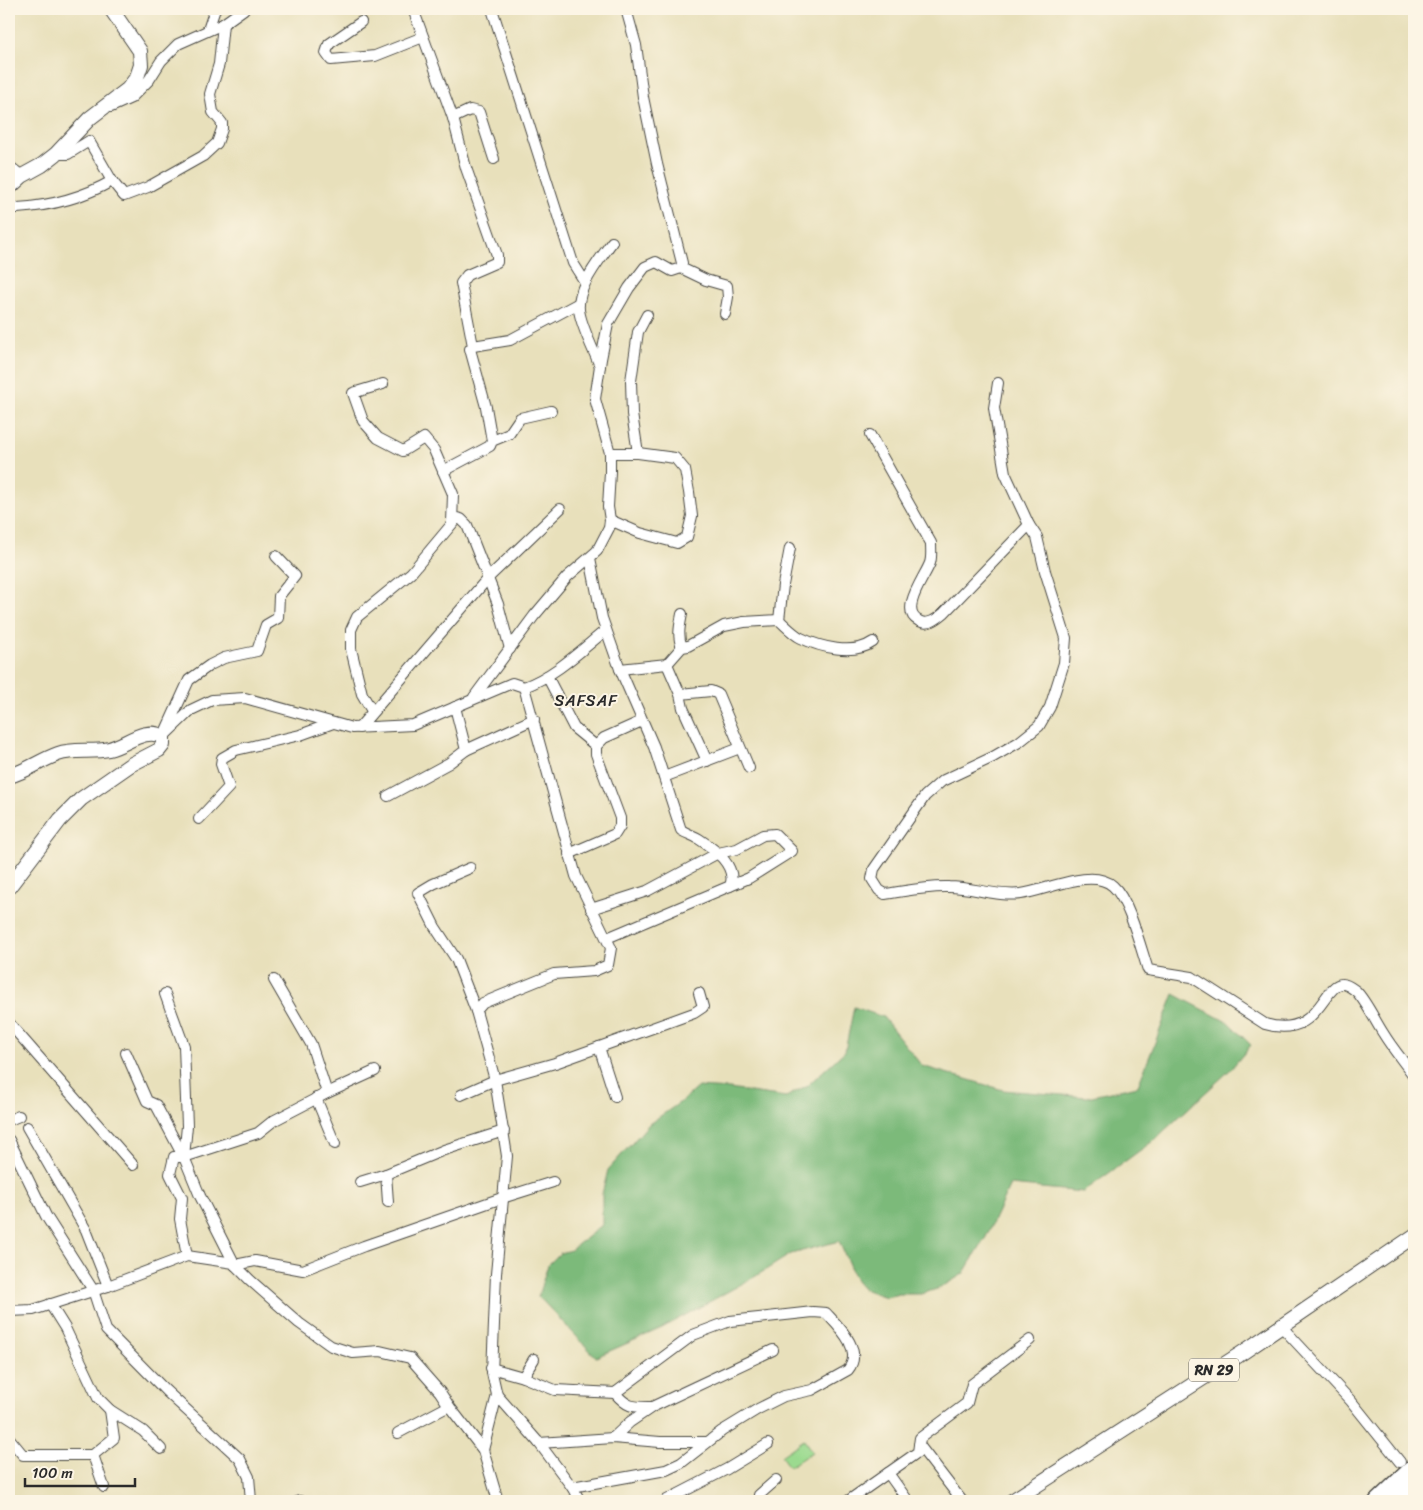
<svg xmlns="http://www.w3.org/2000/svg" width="1423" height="1510" font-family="Sriracha,sans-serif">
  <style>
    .green { fill: #9bda8f; stroke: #63825d }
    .forest { fill: #7cba7a; stroke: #547252 }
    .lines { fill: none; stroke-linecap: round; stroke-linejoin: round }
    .minor-casing { stroke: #474641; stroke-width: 12 }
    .major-casing { stroke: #474641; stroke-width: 16 }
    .highway-casing { stroke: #474641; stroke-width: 18 }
    .minor { stroke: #fff; stroke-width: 10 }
    .major { stroke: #fff; stroke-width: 14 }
    .highway { stroke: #fff; stroke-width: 15 }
    .labels { text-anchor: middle; stroke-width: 4; stroke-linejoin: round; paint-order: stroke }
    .shield { fill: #fcf5e5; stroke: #6a6863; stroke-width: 1 }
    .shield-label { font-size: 14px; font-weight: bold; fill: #2b2b2b }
    .neighbourhood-label { font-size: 16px; letter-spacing: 1px; fill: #2b2b2b; stroke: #fcf5e5 }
  </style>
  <rect width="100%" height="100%" fill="#fcf5e5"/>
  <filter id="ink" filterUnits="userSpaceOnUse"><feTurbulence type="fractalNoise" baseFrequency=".02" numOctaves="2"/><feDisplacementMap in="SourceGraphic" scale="10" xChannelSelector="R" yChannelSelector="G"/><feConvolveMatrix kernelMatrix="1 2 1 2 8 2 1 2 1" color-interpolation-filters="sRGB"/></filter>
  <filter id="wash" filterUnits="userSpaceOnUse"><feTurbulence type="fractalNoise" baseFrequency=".0096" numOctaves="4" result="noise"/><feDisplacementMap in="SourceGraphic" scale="20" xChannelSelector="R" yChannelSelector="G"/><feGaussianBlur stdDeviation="1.12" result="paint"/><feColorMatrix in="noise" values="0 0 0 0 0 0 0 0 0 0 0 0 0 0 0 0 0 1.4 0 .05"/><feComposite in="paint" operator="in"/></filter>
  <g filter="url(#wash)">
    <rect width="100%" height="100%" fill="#e8e0bb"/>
    <path class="green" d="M804,1440L812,1452L789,1467L781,1456Z"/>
    <path class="forest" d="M1174,994L1229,1023L1251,1045L1230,1070L1153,1141L1083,1192L1010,1185L986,1237L963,1274L940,1288L921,1294H899L886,1297L863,1289L856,1281L839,1241L791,1254L756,1276L662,1328L596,1357L538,1296L548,1265L560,1253L571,1250L602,1225V1194L608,1170L649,1124L682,1101L698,1087L729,1089L786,1097L808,1085L845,1051L854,1007L883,1017L922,1066L1003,1090L1087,1097L1138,1086Z"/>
  </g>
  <g filter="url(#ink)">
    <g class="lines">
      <defs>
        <g id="minor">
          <path d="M413,9L453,118L466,168L497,255V262L467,275L461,283L473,346L470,349L486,407L492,441"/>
          <path d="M492,9L573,263L585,282"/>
          <path d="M361,22L329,44L326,53L331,60L375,56L423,37"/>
          <path d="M208,30L215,9"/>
          <path d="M111,107L131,98L149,80L161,61L178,44L223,24L244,9"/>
          <path d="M453,118L470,110L479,112L494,159"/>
          <path d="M56,154H68L89,141L112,181L124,196L148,187L203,156L217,143L222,129V123L213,112L210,94L219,64L223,24"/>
          <path d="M9,166L22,176"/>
          <path d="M17,208C50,206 82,198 112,181"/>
          <path d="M681,268L706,280L727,286L728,297L725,314"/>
          <path d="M473,346L510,340L579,303"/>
          <path d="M600,366C593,349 584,332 580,315C573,291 599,261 612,242"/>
          <path d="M998,383L994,408L1005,473L1029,525"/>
          <path d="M383,384L353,393L363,421L378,438L403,451L424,438L434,450L453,494L452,523"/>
          <path d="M870,435L931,543C931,549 932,557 930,563C925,577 898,611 919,621C928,626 937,619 944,613L1029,525L1037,537L1045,571L1066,638L1064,663L1050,707L1039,726L1019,742L993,757L942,781L925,796L874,869L872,879L879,890L885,894C906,891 928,886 949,887C973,887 997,897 1021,894C1046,891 1092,867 1113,886C1129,900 1141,949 1148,970L1192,977L1265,1024C1319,1040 1323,984 1342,984C1347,984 1352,988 1356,991C1366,1001 1375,1021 1383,1033C1392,1048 1404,1062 1414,1076"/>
          <path d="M610,453H638"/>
          <path d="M443,471L490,446L492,441L509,434L520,418L551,411"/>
          <path d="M610,520L640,533L677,543L687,537L692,516L689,492L685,470L675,458L638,453L632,414L631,381L638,332L647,315"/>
          <path d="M276,556L295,576L279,596L278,618L266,625L257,651L224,658L210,665L189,680L163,737L191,710L212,700L245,698L352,728L413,725L512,683L524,687L576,876L611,948L608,965L594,971L554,974L483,1003L476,1011L495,1080L507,1156L496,1274L492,1373L497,1395L539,1443L572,1487L580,1501"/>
          <path d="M590,558L602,618L620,669L654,747L681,830C687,834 693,835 699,839C713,848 738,866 730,886L607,938"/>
          <path d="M779,620L783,585L790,548"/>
          <path d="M682,647C677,636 680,625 682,614"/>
          <path d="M667,664L680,694L683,708L707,761"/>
          <path d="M620,669L667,664L682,647L688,646L724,626L744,622L779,620C786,626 793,634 801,638C820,647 853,656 873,642"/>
          <path d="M547,676L574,728L596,746"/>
          <path d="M524,687C556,675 580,651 606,630"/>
          <path d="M680,694L711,691L718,694L749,768"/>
          <path d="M474,697L534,616L567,577L597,551L609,528L610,520L608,507L610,472V453L595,399L601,359L608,324L629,288L645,267L656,262L672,271L681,268L682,263L657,164L643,97L636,45L626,9"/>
          <path d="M455,707L466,750L534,719"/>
          <path d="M372,711L362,694L351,649V630L357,617L411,573L457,518L461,519L467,525L498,604L510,649"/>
          <path d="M359,728L488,578L560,509"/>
          <path d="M664,777L740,748"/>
          <path d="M388,796L449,763L466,750"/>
          <path d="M199,819L229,787L221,764L222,758L236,750L300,735L333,723"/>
          <path d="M569,854L615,834L620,826V818L596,754V746L604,738L642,721"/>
          <path d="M470,868L433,884L418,893L435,927L456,959L476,1011"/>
          <path d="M591,909L647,891L718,853L737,849L763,835L775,834L792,851L749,878L730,886"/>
          <path d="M274,980L311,1044L327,1093"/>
          <path d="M165,994L184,1046L187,1126L184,1157"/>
          <path d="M9,1023L133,1165"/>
          <path d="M599,1047L615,1097"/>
          <path d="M126,1053L147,1101L156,1105L183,1156"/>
          <path d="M461,1095L495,1080L555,1063L694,1013L703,1007L699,993"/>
          <path d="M316,1098L335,1144"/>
          <path d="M9,1120L19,1116"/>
          <path d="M27,1127L86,1230L108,1286"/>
          <path d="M9,1140L46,1216L93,1290L106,1330L166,1391L240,1459L249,1477L251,1501"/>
          <path d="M184,1157L258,1133L273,1121L327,1093L375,1071"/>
          <path d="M360,1182L386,1174"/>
          <path d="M388,1202L386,1174L444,1150L504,1131"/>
          <path d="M187,1256L180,1219L182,1198L170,1174L174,1157H184L200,1196L234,1263"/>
          <path d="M235,1265L250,1280L299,1323L331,1346L353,1353L380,1351L410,1358L440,1392L449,1406L483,1450L498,1501"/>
          <path d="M50,1304L65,1328L98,1398L110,1410L143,1431L161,1449"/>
          <path d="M9,1311L33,1310L108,1286L187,1256L234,1263L235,1265L255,1261L303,1270L364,1246L502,1198L553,1182"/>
          <path d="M1281,1326L1351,1401L1400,1462"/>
          <path d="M491,1368L523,1377L555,1390L615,1393L693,1335L730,1321L813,1312L826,1313C839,1327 864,1350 848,1370L812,1390L784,1396L758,1409L722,1431L681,1463L666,1470L572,1487"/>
          <path d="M523,1377L534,1359"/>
          <path d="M615,1393C628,1408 633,1407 651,1407"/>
          <path d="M398,1433L449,1406"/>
          <path d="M9,1438L23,1455H93"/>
          <path d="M613,1438L630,1422L652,1407L773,1350"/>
          <path d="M539,1443L613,1438L660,1442H707"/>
          <path d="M919,1445L962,1501"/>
          <path d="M483,1450L497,1395"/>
          <path d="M888,1473L908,1501"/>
          <path d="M104,1487L93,1455L114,1438L110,1410"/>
          <path d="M299,1501H300"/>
          <path d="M665,1501L727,1469L768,1444"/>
          <path d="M758,1501L759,1495L776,1480"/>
          <path d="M848,1501L918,1452L920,1438L967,1403L972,1384L1030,1340"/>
        </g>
        <g id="major">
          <path d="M9,188L22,176L42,165L56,154L90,118L128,89L137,77L141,65L140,51L111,9"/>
          <path d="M9,776C27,771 41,760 58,754C74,748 92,753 109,749C126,745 146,726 163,737V745L159,750L130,765L81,799L60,820L9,887"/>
          <path d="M1012,1501L1239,1355L1414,1236"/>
        </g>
        <g id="highway">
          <path d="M1377,1501L1414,1466"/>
          <path d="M1394,1501L1414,1482"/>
        </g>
      </defs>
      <use href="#minor" class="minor-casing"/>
      <use href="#major" class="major-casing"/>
      <use href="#highway" class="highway-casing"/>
      <use href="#minor" class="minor"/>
      <use href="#major" class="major"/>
      <use href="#highway" class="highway"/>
    </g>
  </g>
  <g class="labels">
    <rect class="shield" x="1189" y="1358.5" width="50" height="23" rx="4"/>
    <g class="shield-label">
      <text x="1214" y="1375">RN 29</text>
    </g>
    <g class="neighbourhood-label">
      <text x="586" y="706">SAFSAF</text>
    </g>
  </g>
  <rect width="1423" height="1510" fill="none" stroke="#fcf5e5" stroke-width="30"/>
  <path d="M25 1478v8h110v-8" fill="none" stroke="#2b2b2b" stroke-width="2.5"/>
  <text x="32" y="1478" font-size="15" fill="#2b2b2b" stroke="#fcf5e5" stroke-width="4" paint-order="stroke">100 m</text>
</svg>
